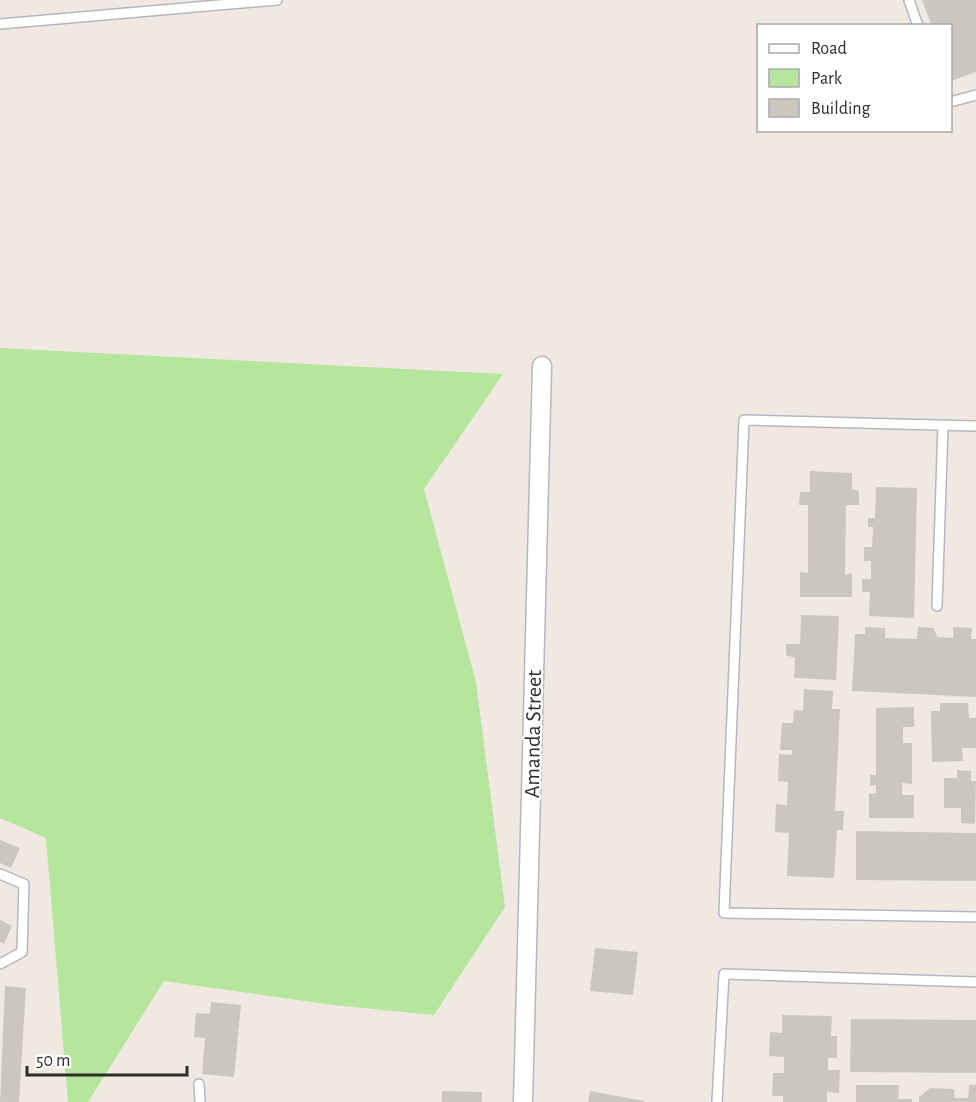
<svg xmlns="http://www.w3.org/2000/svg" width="976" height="1102" font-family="'Alegreya Sans',sans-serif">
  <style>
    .green { fill: #b6e59e }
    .building { fill: #cbc7bf }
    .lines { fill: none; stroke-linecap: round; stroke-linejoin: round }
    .lane-casing { stroke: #b4b7c1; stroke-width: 12 }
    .street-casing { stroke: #b4b7c1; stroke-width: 21 }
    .lane { stroke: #fff; stroke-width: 9 }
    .street { stroke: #fff; stroke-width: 18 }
    .labels { text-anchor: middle; stroke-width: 4.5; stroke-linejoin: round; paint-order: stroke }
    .street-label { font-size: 22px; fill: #2e2e2e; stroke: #fff }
  </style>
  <rect width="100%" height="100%" fill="#efe9e1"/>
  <path class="green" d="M0,348L503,374L424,489L476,682L505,907L434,1015L333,1005L164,981L88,1102H68L46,838L0,818Z"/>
  <g class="building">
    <path d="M922,0H976V72L951,81L950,26H932Z"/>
    <path d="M810,471L852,473V489L859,491V505H846L845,575L852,573V597H800V572L808,573V505H799L800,492H810Z"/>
    <path d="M876,487L917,488L914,618L869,616L870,592H862V579H871V561H864V547H872L873,527H868V518H875Z"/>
    <path d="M801,615L839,616L836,680L794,678L795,658L786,655V644H800Z"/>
    <path d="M865,627L885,628V638L917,639L918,627L934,628L937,637L953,638V627L972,628L971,639H976V697L852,691L855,634H865Z"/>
    <path d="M804,689L833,691L832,709H840L835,811H844L843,830H837L834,878L787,876L789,833L775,832L776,804L787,805L788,782L778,781L779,754L792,755V750H780L782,723H793L794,710L803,711Z"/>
    <path d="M940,703H968L969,718H976V748H962L963,761L932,762L931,711H940Z"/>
    <path d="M914,707V727H903V743H912V784L902,783V795H914V818H869V794L876,793V785L870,786V775H876V708Z"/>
    <path d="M957,770L971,771V781H976L975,824L961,823V808H944V778H957Z"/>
    <path d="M856,831L976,833V881L856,880Z"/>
    <path d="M0,840L20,848L11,868L0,863Z"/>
    <path d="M0,920L12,926L4,944L0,942Z"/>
    <path d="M595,948L638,952L633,995L590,991Z"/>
    <path d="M5,986L26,988L19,1102H0Z"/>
    <path d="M211,1002L241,1005L234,1077L202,1074L205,1038L194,1037L196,1013L210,1014Z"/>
    <path d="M782,1015L832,1016L831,1036H837V1058H828V1070H840L839,1093L827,1092V1102H783V1096H772L773,1073H784V1057L769,1056L770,1032L782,1033Z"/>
    <path d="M851,1019L976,1020V1073L850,1072Z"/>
    <path d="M856,1085H899L898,1099H912V1102H856Z"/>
    <path d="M969,1085H976V1102H919V1097L930,1088L954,1089V1098H968Z"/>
    <path d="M442,1091L482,1092V1102H442Z"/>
    <path d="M590,1091L644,1101V1102H588Z"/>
  </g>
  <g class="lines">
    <defs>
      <g id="lane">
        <path d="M909,0L918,26"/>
        <path d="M0,24L277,0"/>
        <path d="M950,102L976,95"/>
        <path d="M976,426L744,420L724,913L976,917"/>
        <path d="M937,606L943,425"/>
        <path d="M0,874L24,884L22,952L0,964"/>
        <path d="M199,1084L200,1102"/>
        <path d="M717,1102L724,974L976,982"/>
      </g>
      <path id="street" d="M523,1102L542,366"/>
    </defs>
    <use href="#lane" class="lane-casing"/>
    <use href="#street" class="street-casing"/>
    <use href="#lane" class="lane"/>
    <use href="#street" class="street"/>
  </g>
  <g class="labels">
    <g class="street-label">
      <text transform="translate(532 734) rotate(-89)" y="8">Amanda Street</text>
    </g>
  </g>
  <rect x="757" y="24" width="195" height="108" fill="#ffffff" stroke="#ababab" stroke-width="1.5"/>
  <rect x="769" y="44" width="30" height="9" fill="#ffffff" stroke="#ababab" stroke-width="1.5"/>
  <text x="811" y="54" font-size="18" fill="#2e2e2e">Road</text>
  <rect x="769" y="69" width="30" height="18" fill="#b6e59e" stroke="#ababab" stroke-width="1.5"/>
  <text x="811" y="84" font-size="18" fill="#2e2e2e">Park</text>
  <rect x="769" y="99" width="30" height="18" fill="#cbc7bf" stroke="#ababab" stroke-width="1.5"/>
  <text x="811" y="114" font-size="18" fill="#2e2e2e">Building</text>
  <path d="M27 1066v9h160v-9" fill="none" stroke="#2e2e2e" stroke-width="3"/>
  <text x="36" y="1066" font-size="18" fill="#2e2e2e" stroke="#ffffff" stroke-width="4.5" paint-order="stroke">50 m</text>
</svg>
